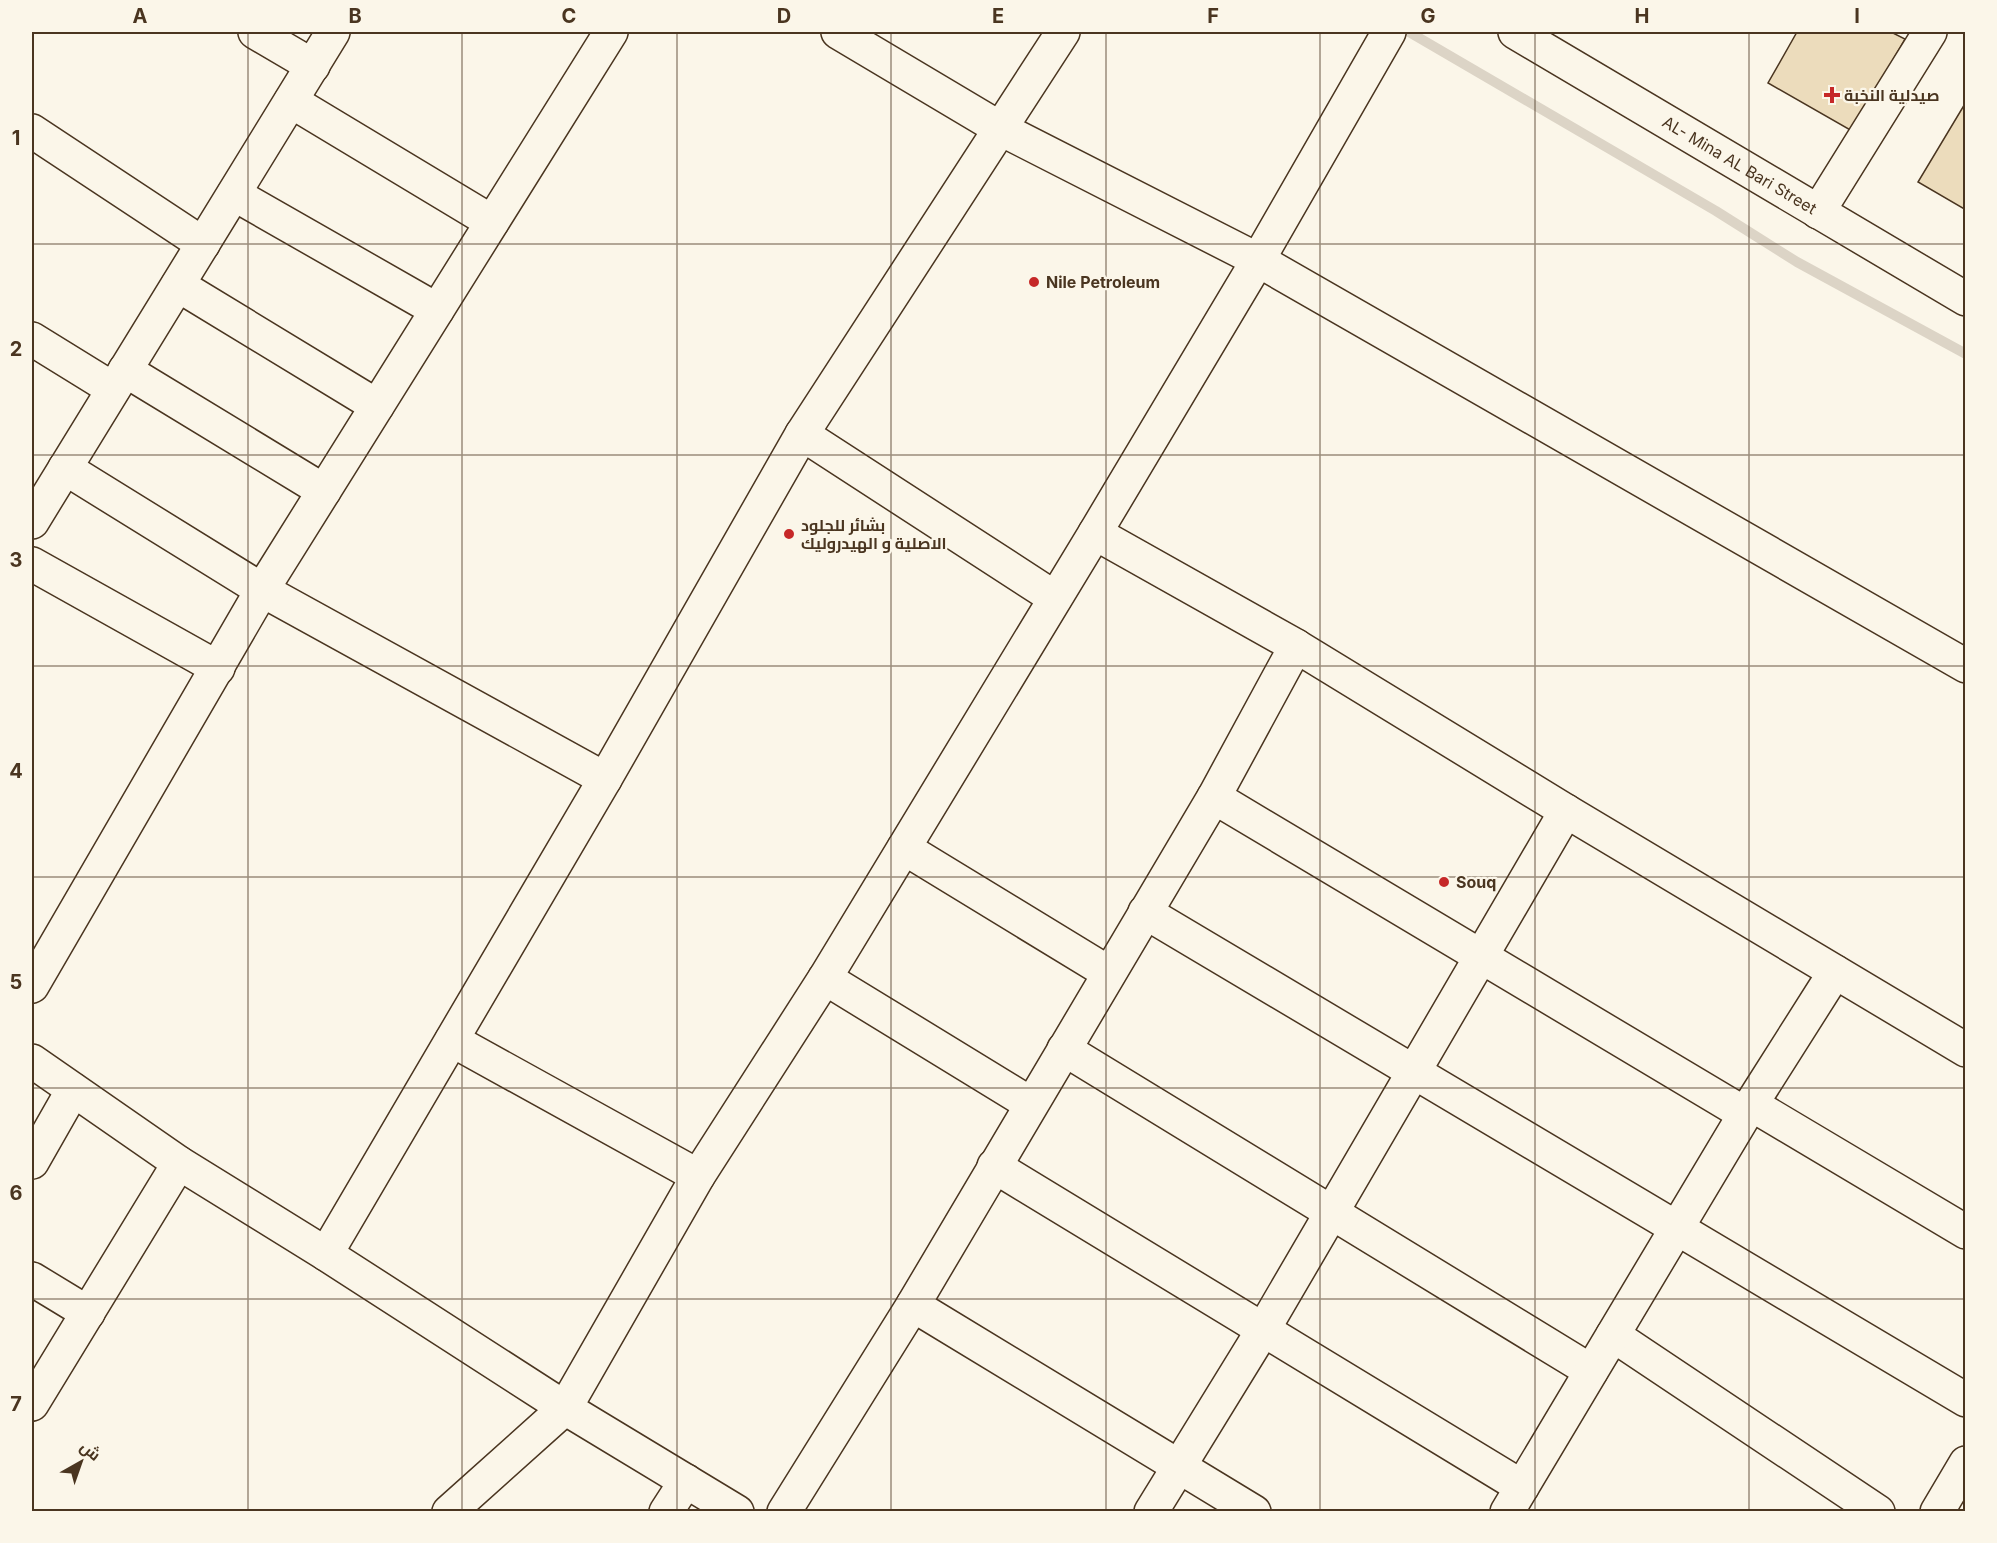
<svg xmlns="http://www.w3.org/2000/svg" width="1997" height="1543" font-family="Inter,Cairo,sans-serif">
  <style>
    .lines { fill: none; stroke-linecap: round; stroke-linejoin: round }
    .stream { stroke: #dcd4c6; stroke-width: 10 }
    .building { fill: #ecdcbc; stroke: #4a3520; stroke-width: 1.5 }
    .minor-casing { stroke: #4a3520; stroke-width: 36 }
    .trunk-casing { stroke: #4a3520; stroke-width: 36 }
    .minor { stroke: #fbf6e9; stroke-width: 33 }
    .trunk { stroke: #fbf6e9; stroke-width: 33 }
    .grid { fill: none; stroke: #4a3520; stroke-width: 1.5; stroke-opacity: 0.55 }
    .poi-dot { fill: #c62828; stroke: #fbf6e9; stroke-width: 2 }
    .labels { text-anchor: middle; stroke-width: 4.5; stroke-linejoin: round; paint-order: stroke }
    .poi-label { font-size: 16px; font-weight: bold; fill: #4a3520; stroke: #fbf6e9; text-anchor: start }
    .street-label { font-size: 16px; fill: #4a3520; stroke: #fbf6e9 }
    .neatline { fill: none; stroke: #4a3520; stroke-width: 2 }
    .grid-label { font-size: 20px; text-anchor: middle; font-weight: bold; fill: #4a3520 }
  </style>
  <rect width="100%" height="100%" fill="#fbf6e9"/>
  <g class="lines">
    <path class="stream" d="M1409,32L1716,211L1797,262L1966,354"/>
  </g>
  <g class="building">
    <path d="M1797,32H1891L1905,39L1852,131L1768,83Z"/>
    <path d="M1966,102V210L1918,182Z"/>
  </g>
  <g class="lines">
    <defs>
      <g id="minor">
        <path d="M255,32L313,66"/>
        <path d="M838,32L1001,129L1258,260L1966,666"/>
        <path d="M291,101L492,222"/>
        <path d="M32,131L203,244"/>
        <path d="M234,194L437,310"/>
        <path d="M1818,212L1930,32"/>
        <path d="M178,285L377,406"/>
        <path d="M32,339L113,389"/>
        <path d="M125,370L324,491"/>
        <path d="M802,434L1055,598"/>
        <path d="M65,468L262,590L605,779"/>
        <path d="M32,522L333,32"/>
        <path d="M32,564L218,668"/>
        <path d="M1296,646L1566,811L1966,1050"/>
        <path d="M1214,797L1745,1114"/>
        <path d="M904,848L1109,973"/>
        <path d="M1145,912L1966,1400"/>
        <path d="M825,978L1031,1104"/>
        <path d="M32,986L262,590L611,32"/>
        <path d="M452,1040L698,1176"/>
        <path d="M1064,1049L1591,1371"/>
        <path d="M32,1061L179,1163L326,1254L565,1408L737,1512"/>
        <path d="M1751,1104L1966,1232"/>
        <path d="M32,1162L73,1090"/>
        <path d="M994,1166L1522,1487"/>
        <path d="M326,1254L605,779L802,434L1063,32"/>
        <path d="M32,1279L88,1313"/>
        <path d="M913,1305L1254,1512"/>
        <path d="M1613,1335L1878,1512"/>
        <path d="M32,1404L179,1163"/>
        <path d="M449,1512L565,1408L698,1176L825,978L1095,533L1258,260L1389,32"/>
        <path d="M666,1512L686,1481"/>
        <path d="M784,1512L913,1305L1214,797L1296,646L1095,533"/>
        <path d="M1151,1512L1263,1330L1566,811"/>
        <path d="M1507,1512L1745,1114L1835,972"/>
        <path d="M1937,1512L1966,1463"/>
      </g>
      <g id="trunk">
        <path id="s1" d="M1515,32L1966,299"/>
      </g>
    </defs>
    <use href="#minor" class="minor-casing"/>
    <use href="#trunk" class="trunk-casing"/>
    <use href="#minor" class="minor"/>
    <use href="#trunk" class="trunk"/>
  </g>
  <path class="grid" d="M248,32V1512M462,32V1512M677,32V1512M891,32V1512M1106,32V1512M1320,32V1512M1535,32V1512M1749,32V1512M32,244H1966M32,455H1966M32,666H1966M32,877H1966M32,1088H1966M32,1299H1966"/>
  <g class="poi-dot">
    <path d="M1829 86h6v6h6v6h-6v6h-6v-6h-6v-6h6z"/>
    <circle cx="1034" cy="282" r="6"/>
    <circle cx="789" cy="534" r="6"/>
    <circle cx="1444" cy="882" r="6"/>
  </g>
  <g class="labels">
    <g class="poi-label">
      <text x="1844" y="101">صيدلية النخبة</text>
      <text x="1046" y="288">Nile Petroleum</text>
      <text x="801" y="531">بشائر للجلود<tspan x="801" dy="18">الاصلية و الهيدروليك</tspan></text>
      <text x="1456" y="888">Souq</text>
    </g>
    <g class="street-label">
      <text dy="6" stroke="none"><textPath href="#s1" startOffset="261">AL- Mina AL Bari Street</textPath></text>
    </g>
  </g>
  <rect width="1997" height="1543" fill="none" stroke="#fbf6e9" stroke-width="66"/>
  <g transform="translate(81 1462) rotate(40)" stroke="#fbf6e9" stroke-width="4.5" paint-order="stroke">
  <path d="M0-4.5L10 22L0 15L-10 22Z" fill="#4a3520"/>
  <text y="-9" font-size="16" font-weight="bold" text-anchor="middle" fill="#4a3520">ش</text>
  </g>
  <rect x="33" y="33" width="1931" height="1477" class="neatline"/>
  <g class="grid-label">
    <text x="140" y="23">A</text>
    <text x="355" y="23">B</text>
    <text x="569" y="23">C</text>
    <text x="784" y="23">D</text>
    <text x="998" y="23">E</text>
    <text x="1213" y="23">F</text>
    <text x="1428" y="23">G</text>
    <text x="1642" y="23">H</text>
    <text x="1857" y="23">I</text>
    <text x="16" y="145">1</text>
    <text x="16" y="356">2</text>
    <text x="16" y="567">3</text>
    <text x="16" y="778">4</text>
    <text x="16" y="989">5</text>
    <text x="16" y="1200">6</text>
    <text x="16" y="1411">7</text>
  </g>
</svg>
